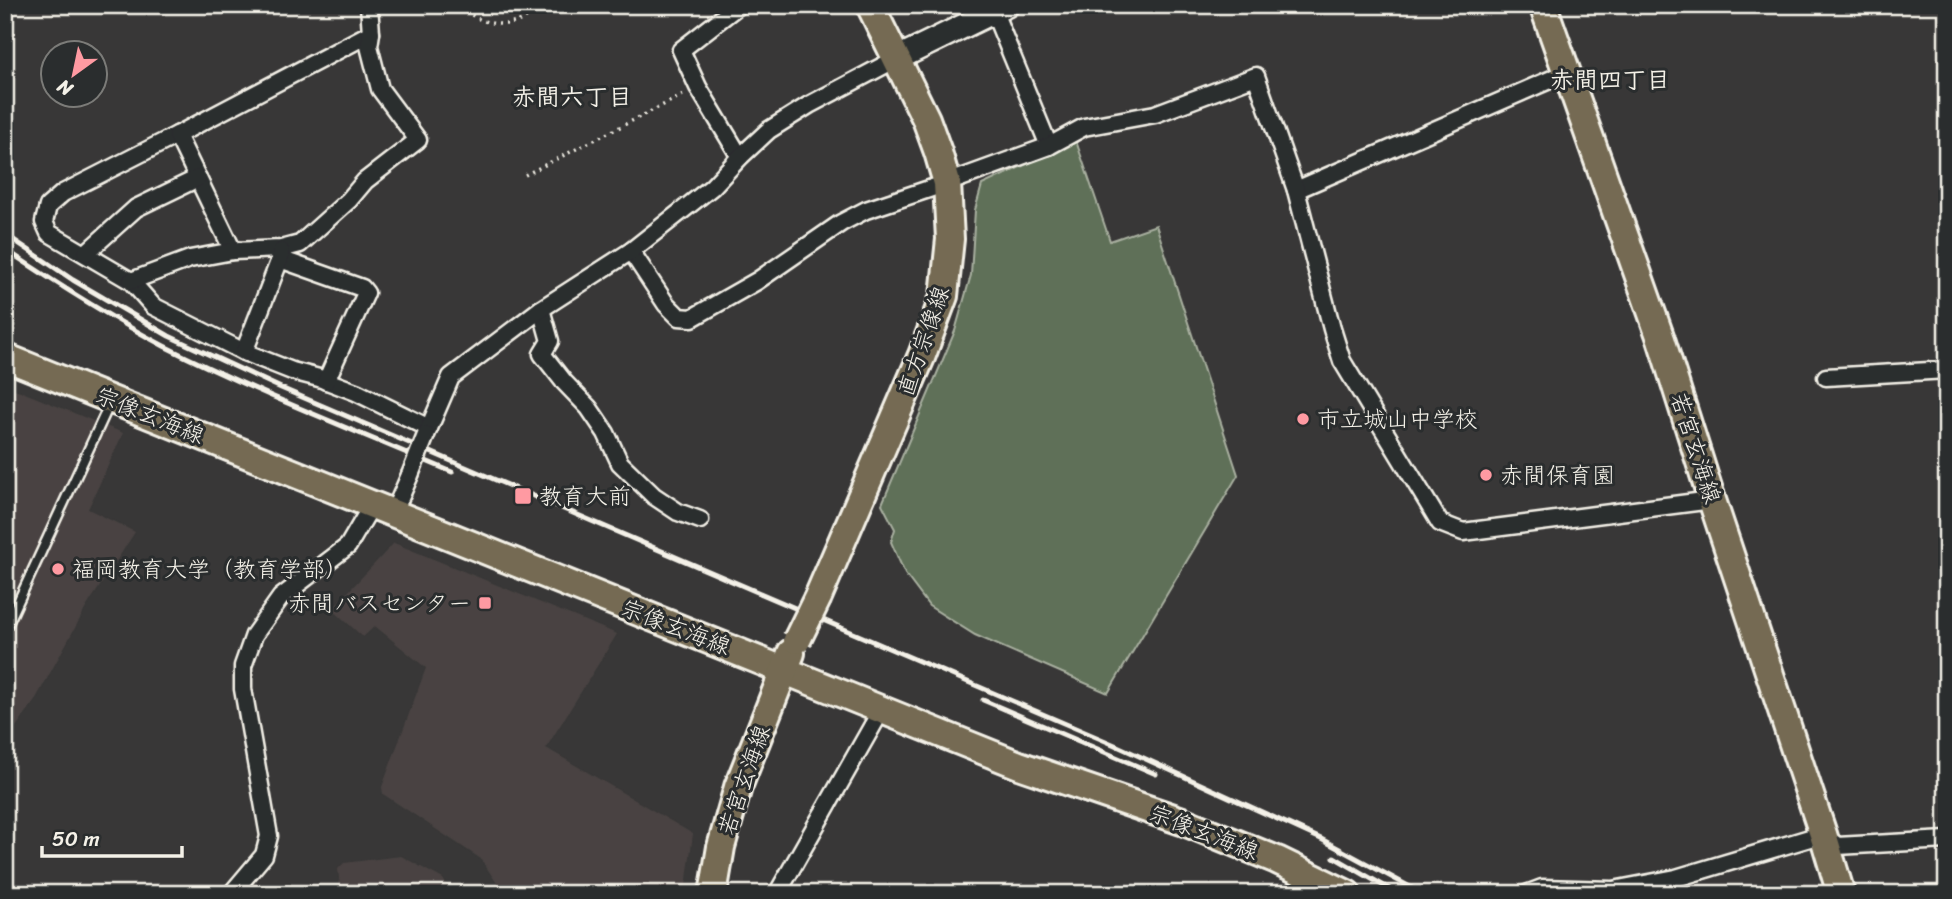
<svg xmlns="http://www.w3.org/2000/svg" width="1952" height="899" font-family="Sriracha,'Klee One',sans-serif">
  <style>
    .built { fill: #494342 }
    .garden { fill: #5e6f58; stroke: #a9b0a0; stroke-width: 2 }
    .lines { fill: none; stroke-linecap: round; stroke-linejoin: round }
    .service-casing { stroke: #f4f1e8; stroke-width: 13 }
    .minor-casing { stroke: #f4f1e8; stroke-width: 21 }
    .secondary-casing { stroke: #f4f1e8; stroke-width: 28 }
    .primary-casing { stroke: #f4f1e8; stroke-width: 32 }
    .path { stroke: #f4f1e8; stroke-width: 3.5; stroke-dasharray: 2 5; stroke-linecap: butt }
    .service { stroke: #2a2d2e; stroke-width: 8 }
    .minor { stroke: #2a2d2e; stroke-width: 16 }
    .secondary { stroke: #2a2d2e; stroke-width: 23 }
    .primary { stroke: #746b52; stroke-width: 26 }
    .rail { stroke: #f4f1e8; stroke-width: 5 }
    .minor-bridge-casing { stroke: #f4f1e8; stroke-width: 21; stroke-linecap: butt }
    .primary-bridge-casing { stroke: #f4f1e8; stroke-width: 32; stroke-linecap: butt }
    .minor-bridge { stroke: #2a2d2e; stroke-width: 16 }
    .primary-bridge { stroke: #746b52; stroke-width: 26 }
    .poi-dot { fill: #ff9aa2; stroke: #2a2d2e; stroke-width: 2.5 }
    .labels { text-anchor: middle; stroke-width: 6; stroke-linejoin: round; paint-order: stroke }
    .street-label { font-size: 23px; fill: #f4f1e8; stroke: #2a2d2e }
    .poi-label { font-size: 23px; fill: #f4f1e8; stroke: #2a2d2e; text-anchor: start }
    .neighbourhood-label { font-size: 24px; font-weight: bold; fill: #f4f1e8; stroke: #2a2d2e }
  </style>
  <rect width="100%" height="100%" fill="#383737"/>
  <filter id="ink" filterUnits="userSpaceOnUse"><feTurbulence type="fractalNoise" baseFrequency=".0143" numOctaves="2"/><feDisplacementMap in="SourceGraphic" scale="14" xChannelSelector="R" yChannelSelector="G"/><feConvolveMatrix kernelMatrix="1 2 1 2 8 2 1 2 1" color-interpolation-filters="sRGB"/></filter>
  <g filter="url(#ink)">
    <g class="built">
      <path d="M5,385L123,433L88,509L135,532L87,606L34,702L5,742Z"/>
      <path d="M394,543L617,634L546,748L693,834L685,894H504L481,859L383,794L382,787L426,668L375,626L363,637L332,609Z"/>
      <path d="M401,856L443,879L452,894H334L340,886L338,869L344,863Z"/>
    </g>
    <path class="garden" d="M1076,141L1110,241L1156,225L1238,475L1108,693L975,635L929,606L905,574L891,542L895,529L882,504L955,331L971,275L975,210L982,185Z"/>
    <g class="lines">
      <defs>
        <path id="service" d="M5,630L110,403"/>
        <g id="minor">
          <path d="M739,5L681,50L698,87L740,157"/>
          <path d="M994,12L1049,146"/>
          <path d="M177,135L63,193L48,206L44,222L49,233L131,281L153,306L244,352L292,371L319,378L356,392L429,428"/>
          <path d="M1296,190L1568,72"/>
          <path d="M233,251L177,135L371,33"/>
          <path d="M631,251L666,304L679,317L692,318L757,281L841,223L866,210L947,183L1049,146L1084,127L1155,114L1256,76L1296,190L1332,329L1342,361L1440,523L1463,532L1712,500"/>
          <path d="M86,253L136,208L198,178"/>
          <path d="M280,259L362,288L366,293L326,381"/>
          <path d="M131,281L190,259L233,251L281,249L300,244L349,200L365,181L418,140L380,89L369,46L371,33L369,5"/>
          <path d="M541,309L550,341L542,354L564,382L589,408L606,433L620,463L654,496L678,512L700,520"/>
          <path d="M244,352L280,259L281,251"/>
          <path d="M1826,377L1947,370"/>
          <path d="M426,435L451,377L541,309L631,251L712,187L740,157L769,130L809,105L896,59"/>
          <path d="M393,514L410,475"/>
          <path d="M231,894L264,855L269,836L243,689V666L254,635L281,597L348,546L372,505"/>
          <path d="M777,894L882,709"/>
          <path d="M1526,894L1542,888L1613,890L1676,878L1823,834L1837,846L1947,840"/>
        </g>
        <path id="secondary" d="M896,59L1007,5"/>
        <g id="primary">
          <path d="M1543,5L1661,339L1712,500L1823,834L1841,894"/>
          <path d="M5,357L1019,765L1182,821L1277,860L1347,894"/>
          <path d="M818,597L922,355L944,296L950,239L947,183L938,152L926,119L870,5"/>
          <path d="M713,894L721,847L738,787L791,653"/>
        </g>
      </defs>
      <use href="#service" class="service-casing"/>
      <use href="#minor" class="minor-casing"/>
      <use href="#secondary" class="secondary-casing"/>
      <use href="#primary" class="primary-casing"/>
      <g class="path">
        <path d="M462,5C471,20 496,27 513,23C525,20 538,11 549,5"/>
        <path d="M525,175L683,95"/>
      </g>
      <use href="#service" class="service"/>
      <use href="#minor" class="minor"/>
      <use href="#secondary" class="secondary"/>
      <use href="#primary" class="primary"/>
      <g class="rail">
        <path d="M5,234L73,280L169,336L281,388L1115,745L1321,839L1423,894"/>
        <path d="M5,249C57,284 109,317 164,346C257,393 356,431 452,472"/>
        <path d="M983,700L1156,774"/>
        <path d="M1334,857L1398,894"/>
      </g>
      <defs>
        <path id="minor-bridge" d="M410,475L426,435"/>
        <path id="primary-bridge" d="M797,640L818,597"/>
      </defs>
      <use href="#minor-bridge" class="minor-bridge-casing"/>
      <use href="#primary-bridge" class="primary-bridge-casing"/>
      <use href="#minor-bridge" class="minor-bridge"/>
      <use href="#primary-bridge" class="primary-bridge"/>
    </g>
  </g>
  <g class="poi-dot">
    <circle cx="1303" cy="419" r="7"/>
    <circle cx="1486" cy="475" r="7"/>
    <rect x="514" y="487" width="18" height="18" rx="3.5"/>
    <circle cx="58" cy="569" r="7"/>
    <rect x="478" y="596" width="14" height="14" rx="3.5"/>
  </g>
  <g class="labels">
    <g class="street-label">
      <text transform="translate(923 341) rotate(-71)" y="8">直方宗像線</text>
      <text transform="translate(150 415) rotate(22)" y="8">宗像玄海線</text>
      <text transform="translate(1696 448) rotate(72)" y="8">若宮玄海線</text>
      <text transform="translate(676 627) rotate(21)" y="8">宗像玄海線</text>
      <text transform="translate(744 780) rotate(-71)" y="8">若宮玄海線</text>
      <text transform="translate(1204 832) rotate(21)" y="8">宗像玄海線</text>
    </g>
    <g class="poi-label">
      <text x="1317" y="427">市立城山中学校</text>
      <text x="1500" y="483">赤間保育園</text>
      <text x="539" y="504">教育大前</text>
      <text x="72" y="577">福岡教育大学（教育学部）</text>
      <text x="471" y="611" text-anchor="end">赤間バスセンター</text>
    </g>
    <g class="neighbourhood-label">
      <text x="1610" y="88">赤間四丁目</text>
      <text x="572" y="105">赤間六丁目</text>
    </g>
  </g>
  <rect width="1952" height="899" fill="none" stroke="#2a2d2e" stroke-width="28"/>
  <rect x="14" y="14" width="1924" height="871" fill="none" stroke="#f4f1e8" stroke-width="2.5" filter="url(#ink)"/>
  <g transform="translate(74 74) rotate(213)"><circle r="33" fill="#2a2d2e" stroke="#7b7b78" stroke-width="2"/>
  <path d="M0-5L12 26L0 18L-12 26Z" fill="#ff9aa2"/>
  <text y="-10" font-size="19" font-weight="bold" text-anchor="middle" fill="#f4f1e8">N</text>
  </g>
  <path d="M42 846v10h140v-10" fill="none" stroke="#f4f1e8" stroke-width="3.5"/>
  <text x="52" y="846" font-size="21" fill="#f4f1e8" stroke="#2a2d2e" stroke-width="5" paint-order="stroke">50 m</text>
</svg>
